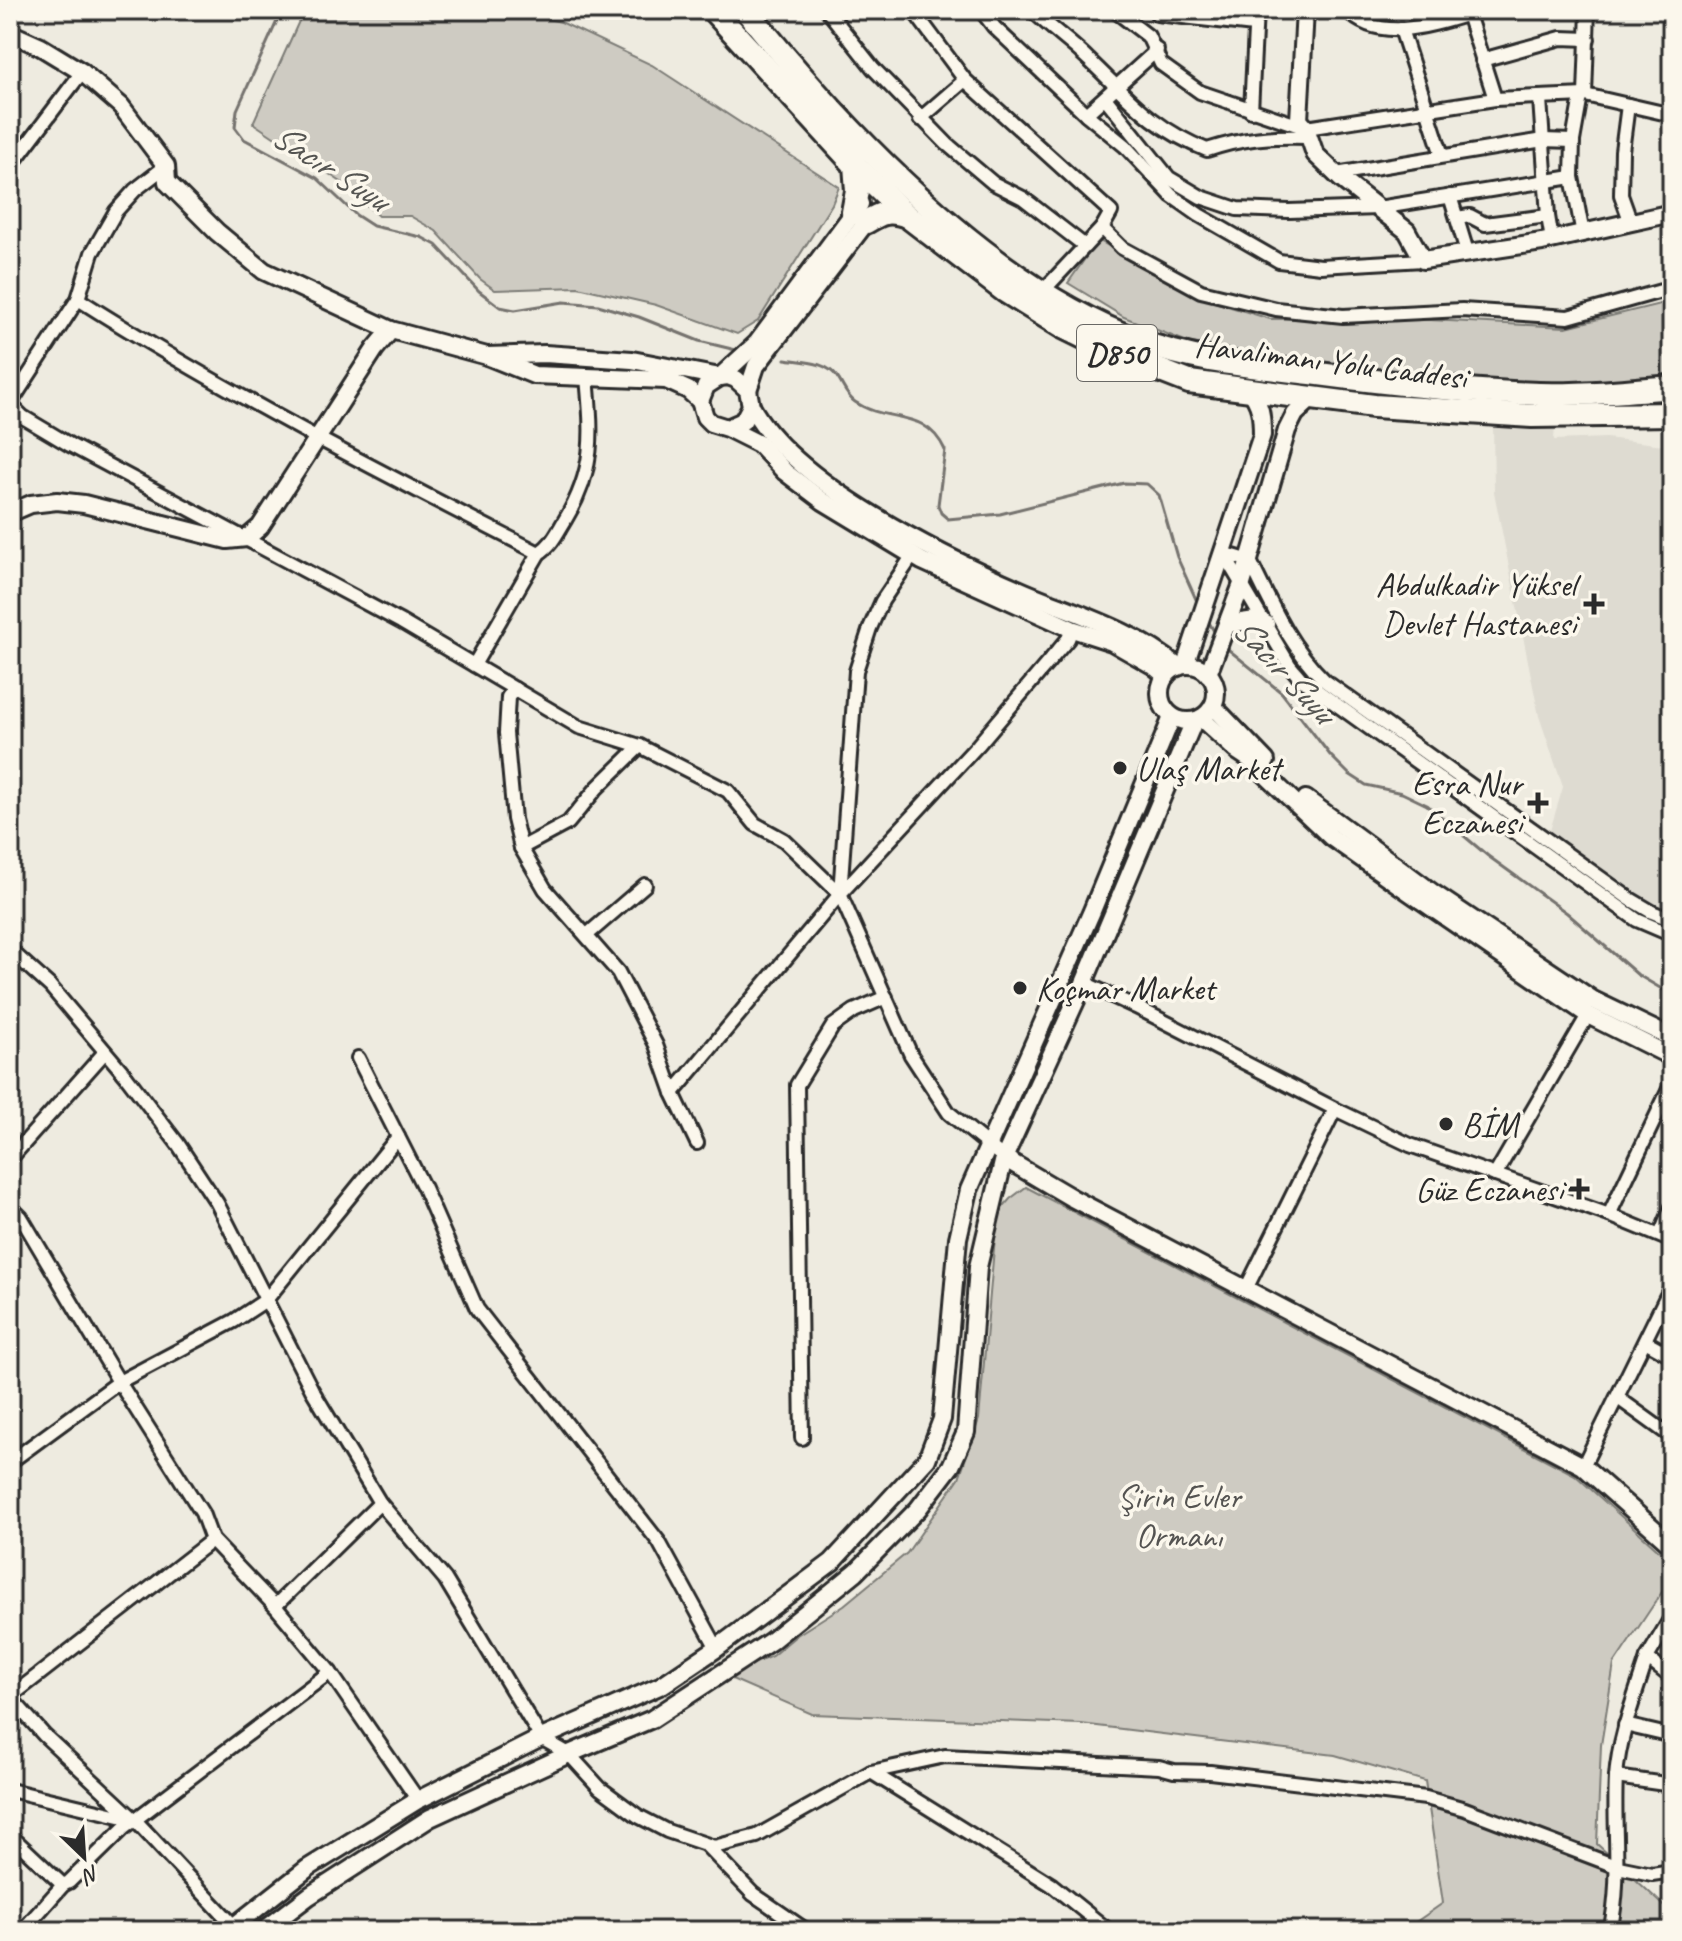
<svg xmlns="http://www.w3.org/2000/svg" width="1682" height="1941" font-family="Caveat,sans-serif">
  <style>
    .built { fill: #dedbd1 }
    .green { fill: #cecbc2; stroke: #7c7b76; stroke-width: 2 }
    .lines { fill: none; stroke-linecap: round; stroke-linejoin: round }
    .stream { stroke: #74726e; stroke-width: 3 }
    .street-casing { stroke: #2b2b2b; stroke-width: 18 }
    .secondary-casing { stroke: #2b2b2b; stroke-width: 22 }
    .highway-casing { stroke: #2b2b2b; stroke-width: 28 }
    .street { stroke: #fbf7ec; stroke-width: 12 }
    .secondary { stroke: #fbf7ec; stroke-width: 16 }
    .highway { stroke: #fbf7ec; stroke-width: 22 }
    .poi-dot { fill: #2b2b2b; stroke: #fbf7ec; stroke-width: 3 }
    .labels { text-anchor: middle; stroke-width: 7; stroke-linejoin: round; paint-order: stroke }
    .shield { fill: #fbf7ec; stroke: #696865; stroke-width: 2 }
    .shield-label { font-size: 32px; font-weight: bold; fill: #2b2b2b }
    .street-label { font-size: 34px; fill: #2b2b2b; stroke: #fbf7ec }
    .poi-label { font-size: 34px; fill: #2b2b2b; stroke: #fbf7ec; text-anchor: end }
    .park-label { font-size: 34px; fill: #545351; stroke: #fbf7ec }
    .water-label { font-size: 36px; font-style: italic; fill: #555552; stroke: #fbf7ec }
  </style>
  <rect width="100%" height="100%" fill="#eeebe0"/>
  <filter id="ink" filterUnits="userSpaceOnUse"><feTurbulence type="fractalNoise" baseFrequency=".0125" numOctaves="2"/><feDisplacementMap in="SourceGraphic" scale="16" xChannelSelector="R" yChannelSelector="G"/><feConvolveMatrix kernelMatrix="1 2 1 2 8 2 1 2 1" color-interpolation-filters="sRGB"/></filter>
  <g filter="url(#ink)">
    <path class="built" d="M1493,425L1555,426L1554,440L1606,438L1672,446V909L1654,905L1624,889L1549,834L1563,787L1539,716L1494,492Z"/>
    <g class="green">
      <path d="M304,10H508L561,22L652,65L839,187L832,204L758,321L737,334L656,305L578,287L495,290L480,279L436,231L410,216H378L347,186L253,123Z"/>
      <path d="M1098,240L1208,300L1270,319L1392,318L1566,327L1672,301V372L1658,376L1571,384L1469,379L1292,359L1190,343L1124,317L1068,283Z"/>
      <path d="M1026,1187L1575,1475L1672,1562V1577L1614,1664L1601,1745L1597,1844L1672,1913V1931H1403L1443,1903L1425,1781L1335,1755L1081,1724L812,1714L725,1676L772,1656L797,1635L844,1605L907,1553L959,1478L979,1419L997,1214L1010,1199Z"/>
    </g>
    <g class="lines">
      <g class="stream">
        <path d="M282,10L237,110L235,127L244,139L317,178L356,215L373,226L421,237L436,245L479,291L500,307L515,310L564,302L598,305L639,317L699,341L740,351"/>
        <path d="M785,359C802,362 826,361 837,377C843,385 846,396 855,402C887,424 925,407 945,450L938,505L941,513L948,519L1000,514L1124,483L1147,484L1159,495L1177,557L1199,606"/>
        <path d="M1207,619L1215,633"/>
        <path d="M1224,646L1282,693L1330,755L1349,774L1366,785L1402,793L1427,805L1488,856L1567,913L1638,975L1672,995"/>
      </g>
      <defs>
        <g id="street">
          <path d="M827,10L873,68L947,144L993,183L1023,198L1085,246"/>
          <path d="M913,10L965,80L1111,212L1102,228"/>
          <path d="M981,10L994,27L1086,114L1125,146L1172,196L1199,215L1279,261L1321,266L1423,260"/>
          <path d="M1032,10C1050,28 1071,42 1089,60C1130,99 1152,128 1207,150C1244,138 1268,136 1307,137"/>
          <path d="M1114,10L1148,36L1161,64L1200,92L1306,128L1495,99L1585,95L1672,115"/>
          <path d="M1347,10C1381,47 1443,21 1483,10"/>
          <path d="M1157,14L1254,25"/>
          <path d="M1468,14L1495,99"/>
          <path d="M1401,29L1442,155"/>
          <path d="M1482,60L1561,38L1588,39"/>
          <path d="M1585,95L1588,10"/>
          <path d="M1581,96L1573,141L1572,177L1583,234"/>
          <path d="M1106,99L1169,178L1201,197L1237,209L1289,211L1378,208L1572,177"/>
          <path d="M1540,99L1548,216L1552,240"/>
          <path d="M1628,105L1622,151L1621,195L1631,223"/>
          <path d="M1251,111L1256,10"/>
          <path d="M1086,114L1157,50"/>
          <path d="M920,119L965,80"/>
          <path d="M10,167L82,72"/>
          <path d="M1336,174L1543,140L1573,141"/>
          <path d="M1450,196L1468,255"/>
          <path d="M1457,218L1470,216L1485,224L1548,216"/>
          <path d="M1042,292L1102,228L1122,248L1201,291L1276,309L1343,316L1462,310L1568,317L1672,288"/>
          <path d="M78,299C226,393 382,473 539,553C552,545 557,533 565,520C596,469 592,433 587,377"/>
          <path d="M10,404L23,417L70,445L401,622L579,727L640,746L728,791L755,824L784,840L840,894"/>
          <path d="M10,404L78,299L92,253L116,211L135,190L166,166"/>
          <path d="M1223,553L1290,666L1301,679L1637,920L1672,935"/>
          <path d="M1223,553L1250,561C1271,604 1290,647 1325,681L1630,899L1652,912L1672,920"/>
          <path d="M913,555L882,601L870,628L856,671L840,894L911,1055L949,1113L1004,1158"/>
          <path d="M474,665L539,553"/>
          <path d="M515,689L508,697L506,733L514,819L521,848L545,889L618,972L656,1045L673,1093L697,1143"/>
          <path d="M521,848L568,823L597,788L640,746"/>
          <path d="M587,935L645,885"/>
          <path d="M10,950L50,986L126,1076L178,1144L217,1203L312,1390L380,1503L445,1579L541,1738L569,1754L600,1788L638,1816L667,1831L714,1847L757,1836L871,1772L945,1756L1159,1767L1174,1771L1210,1772L1426,1798L1465,1809L1618,1867L1652,1874L1672,1871"/>
          <path d="M1084,983L1136,1007L1335,1109L1410,1145L1609,1215L1672,1241"/>
          <path d="M358,1058L424,1188L477,1309L659,1542L717,1648"/>
          <path d="M673,1093L840,894L978,745L1068,639L1072,629"/>
          <path d="M10,1159L105,1052"/>
          <path d="M1495,1175L1588,1015"/>
          <path d="M10,1206L21,1217L119,1382L202,1513L212,1540L275,1606L330,1672L418,1800"/>
          <path d="M1609,1215L1672,1083"/>
          <path d="M1660,1235L1672,1207"/>
          <path d="M1246,1289L1335,1109"/>
          <path d="M1645,1341L1672,1356"/>
          <path d="M1618,1398L1672,1437"/>
          <path d="M802,1438L797,1085L833,1026L854,1011L886,997"/>
          <path d="M10,1462L119,1382L234,1321L266,1300L398,1137"/>
          <path d="M1583,1466L1672,1285"/>
          <path d="M275,1606L380,1503"/>
          <path d="M1672,1616L1647,1658L1672,1678"/>
          <path d="M10,1697L44,1735L135,1820L234,1926"/>
          <path d="M10,1697L212,1540"/>
          <path d="M1625,1725L1672,1736"/>
          <path d="M871,1772L1052,1885L1109,1931"/>
          <path d="M1616,1777L1672,1785"/>
          <path d="M10,1790L132,1819"/>
          <path d="M10,1835L63,1885"/>
          <path d="M707,1846L753,1894L807,1931"/>
          <path d="M22,1931L63,1885L69,1882L124,1828L330,1672"/>
          <path d="M1610,1931C1622,1880 1613,1829 1616,1777C1619,1736 1635,1696 1647,1658"/>
        </g>
        <g id="secondary">
          <path d="M1305,10L1299,120L1306,128L1315,154L1341,179L1407,231L1423,260L1542,242L1672,213"/>
          <path d="M10,33L41,47L82,72L121,106L166,166L167,182L217,232L264,271L391,330L487,356"/>
          <path d="M748,390L756,366L871,216"/>
          <path d="M700,401L688,390L666,380L534,375L487,356L545,354L632,360L720,377L757,343L860,204"/>
          <path d="M751,406C793,484 945,558 1025,592C1077,614 1134,630 1178,667"/>
          <path d="M727,428L743,421L751,406L748,390L736,379L728,376L720,377L706,386L700,401L705,417L711,423L727,428L759,444L785,472L823,501L922,561L1072,629L1112,642L1154,666L1166,676"/>
          <path d="M10,513L31,504L57,501L84,504L227,540L247,538L260,527L375,349L391,330"/>
          <path d="M1227,624L1256,620L1266,624"/>
          <path d="M1185,665L1262,435C1262,416 1261,404 1249,389"/>
          <circle cx="1188" cy="693" r="28"/>
          <path d="M1208,674L1242,584L1287,430L1295,414L1312,398"/>
          <path d="M1213,706L1266,761"/>
          <path d="M1201,718L1236,750L1248,758L1331,837L1409,892L1588,1015L1672,1057"/>
          <path d="M1306,799L1433,893L1593,1000L1672,1038"/>
          <path d="M1004,1158L1072,1198L1583,1466L1672,1545"/>
          <path d="M228,1931L308,1868L418,1800L541,1738L662,1685L717,1648L832,1562L927,1459L942,1419L958,1238L969,1190L1092,911L1172,717"/>
          <path d="M263,1931L309,1896L430,1818L569,1754L652,1719L771,1641L856,1572L918,1509L951,1466L966,1432L978,1267L1004,1158L1084,983L1194,721"/>
        </g>
        <g id="highway">
          <path d="M713,10L855,165L907,216L1005,291L1061,326L1120,355L1189,382L1374,406L1532,416L1672,414"/>
          <path d="M746,10C846,134 988,285 1139,341C1194,362 1253,366 1311,373C1386,383 1463,392 1539,394C1584,395 1628,391 1672,387"/>
          <path d="M853,212L857,191L855,165"/>
          <path d="M866,222C881,213 889,209 907,216"/>
        </g>
      </defs>
      <use href="#street" class="street-casing"/>
      <use href="#secondary" class="secondary-casing"/>
      <use href="#highway" class="highway-casing"/>
      <use href="#street" class="street"/>
      <use href="#secondary" class="secondary"/>
      <use href="#highway" class="highway"/>
    </g>
  </g>
  <g class="poi-dot">
    <path d="M1590 592h8v8h8v8h-8v8h-8v-8h-8v-8h8z"/>
    <circle cx="1120" cy="768" r="8"/>
    <path d="M1534 791h8v8h8v8h-8v8h-8v-8h-8v-8h8z"/>
    <circle cx="1020" cy="988" r="8"/>
    <circle cx="1446" cy="1124" r="8"/>
    <path d="M1575 1177h8v8h8v8h-8v8h-8v-8h-8v-8h8z"/>
  </g>
  <g class="labels">
    <rect class="shield" x="1077" y="325" width="80" height="56" rx="6"/>
    <g class="shield-label">
      <text x="1117" y="364">D850</text>
    </g>
    <g class="street-label">
      <text transform="translate(1331 360) rotate(7)" y="12">Havalimanı Yolu Caddesi</text>
    </g>
    <g class="poi-label">
      <text x="1576" y="596">Abdulkadir Yüksel<tspan x="1576" dy="39">Devlet Hastanesi</tspan></text>
      <text x="1136" y="780" text-anchor="start">Ulaş Market</text>
      <text x="1522" y="795">Esra Nur<tspan x="1522" dy="39">Eczanesi</tspan></text>
      <text x="1036" y="1000" text-anchor="start">Koçmar Market</text>
      <text x="1462" y="1136" text-anchor="start">BİM</text>
      <text x="1563" y="1201">Güz Eczanesi</text>
    </g>
    <g class="park-label">
      <text x="1179" y="1508">Şirin Evler<tspan x="1179" dy="39">Ormanı</tspan></text>
    </g>
    <g class="water-label">
      <text transform="translate(331 166) rotate(33)" y="13">Sacır Suyu</text>
      <text transform="translate(1285 669) rotate(47)" y="13">Sacır Suyu</text>
    </g>
  </g>
  <rect width="1682" height="1941" fill="none" stroke="#fbf7ec" stroke-width="40"/>
  <rect x="20" y="20" width="1642" height="1901" fill="none" stroke="#2b2b2b" stroke-width="3" filter="url(#ink)"/>
  <g transform="translate(84 1857) rotate(155)" stroke="#fbf7ec" stroke-width="6" paint-order="stroke">
  <path d="M0-6L14 30L0 20L-14 30Z" fill="#2b2b2b"/>
  <text y="-12" font-size="22" font-weight="bold" text-anchor="middle" fill="#2b2b2b">N</text>
  </g>
</svg>
